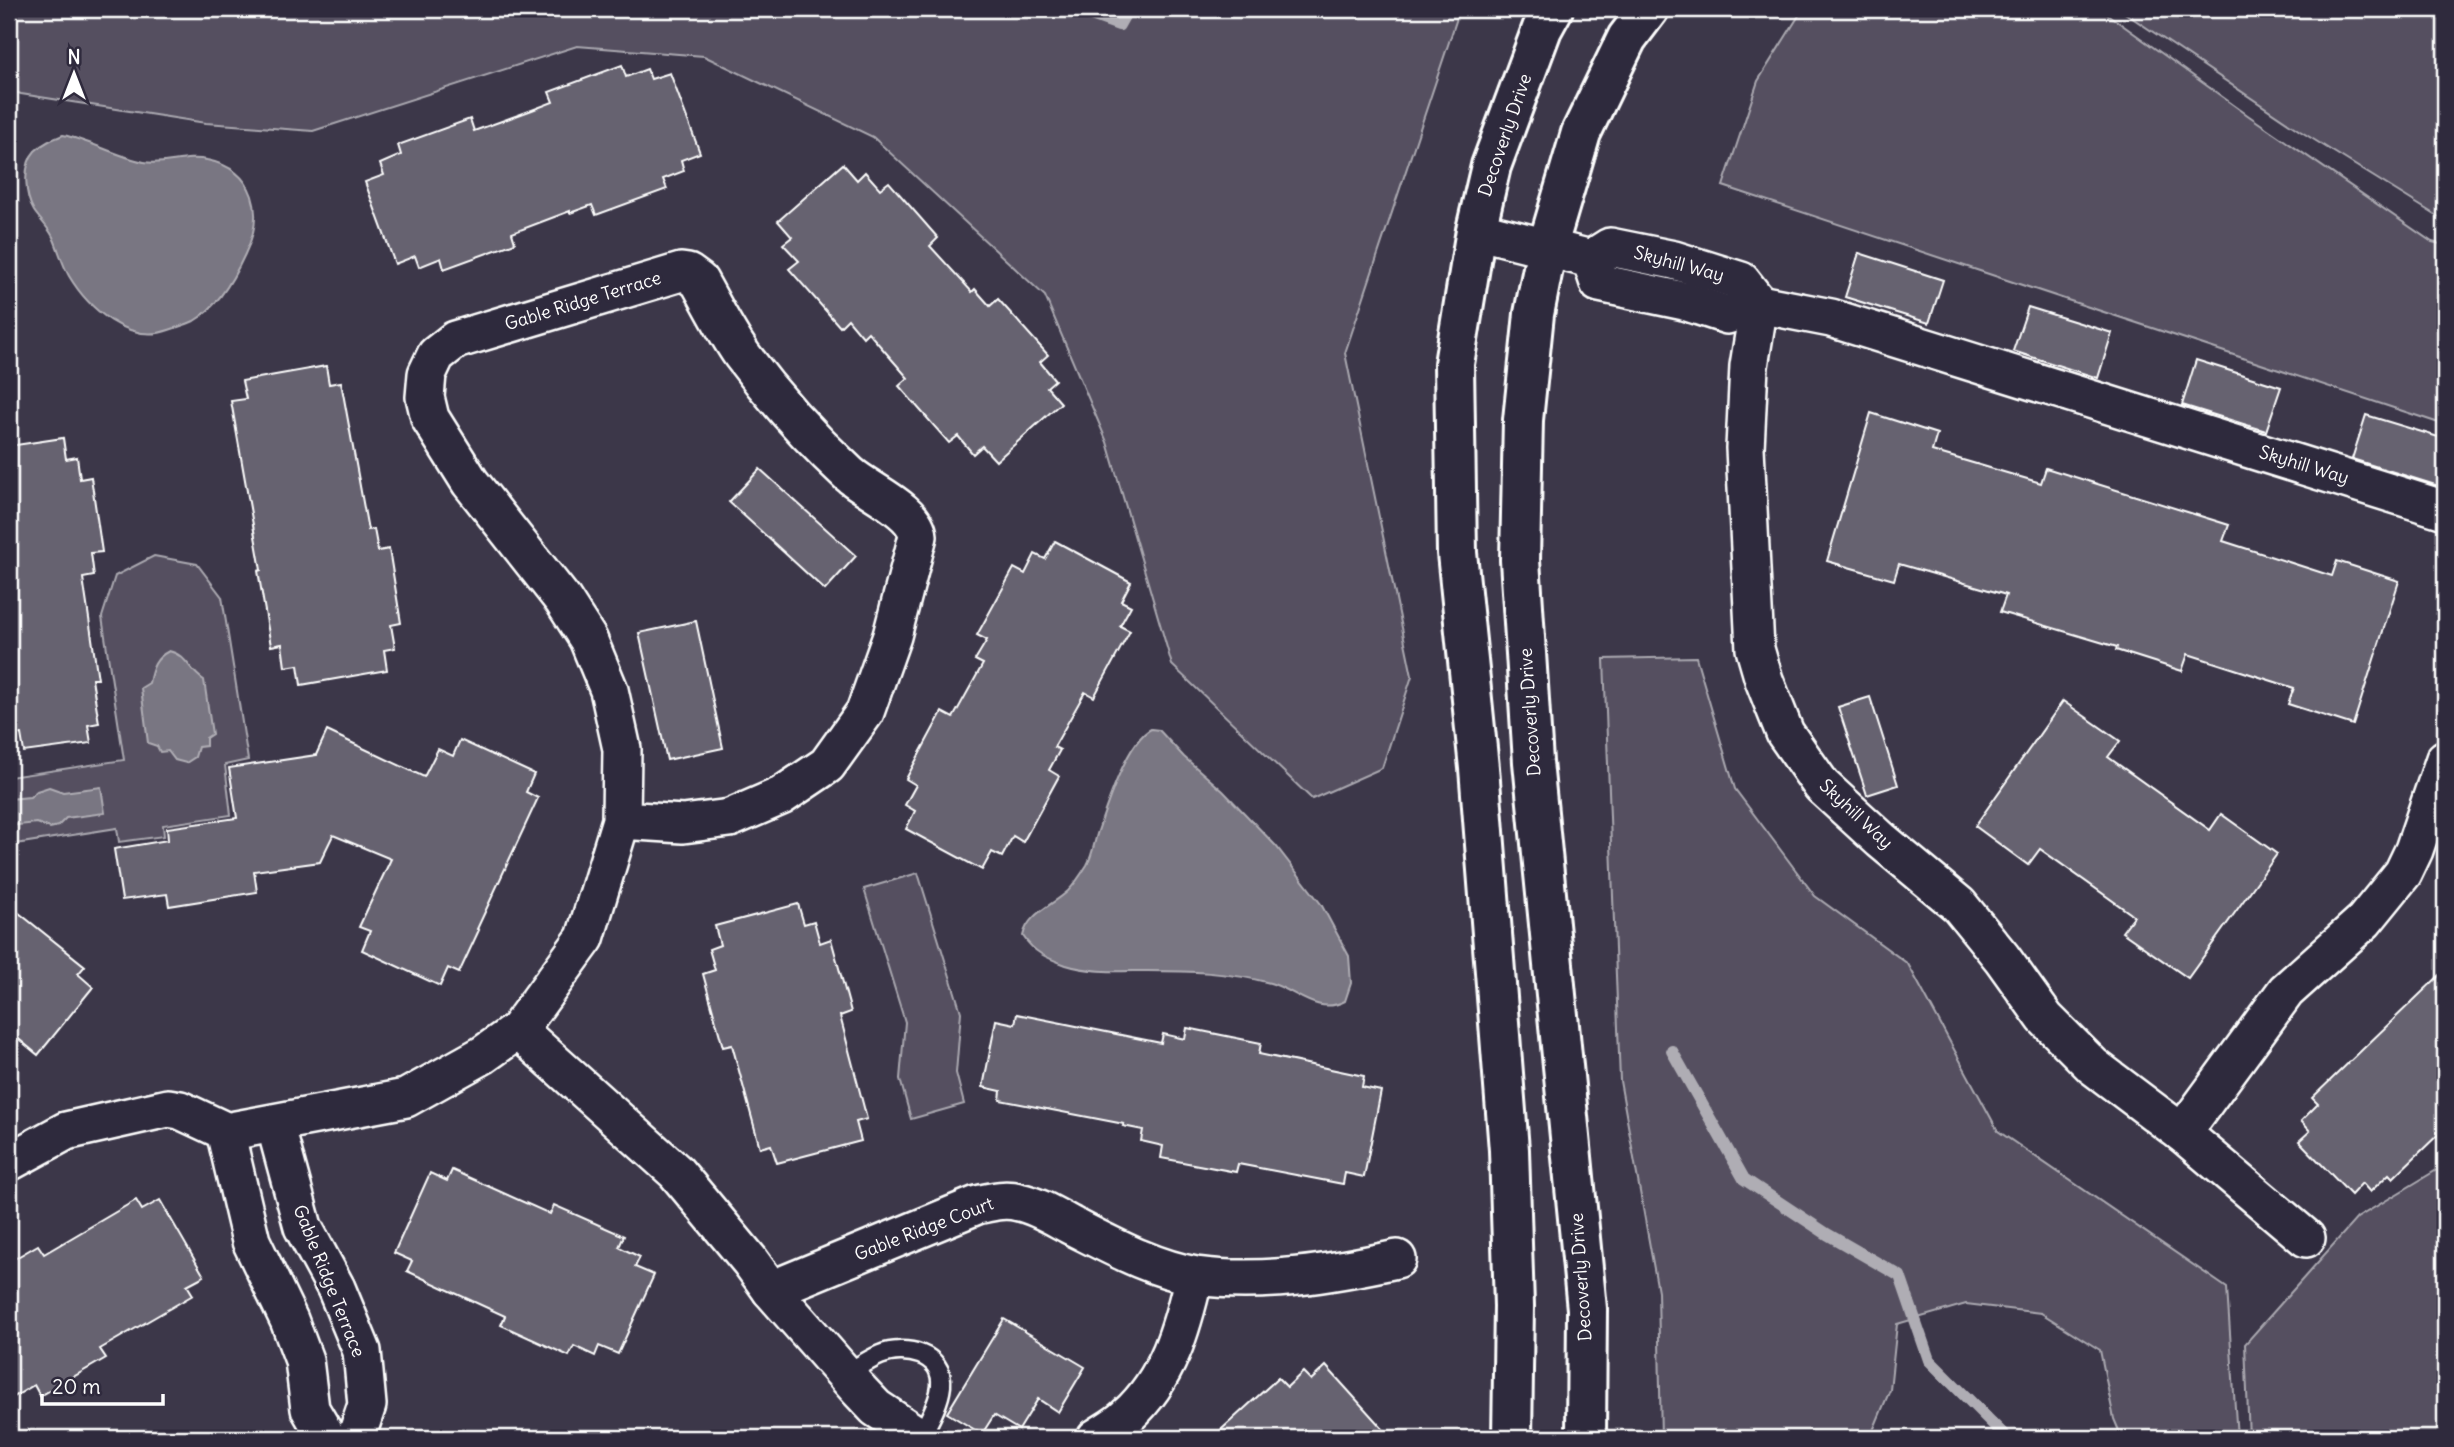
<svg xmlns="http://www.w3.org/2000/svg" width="2454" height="1447" font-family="Delius,sans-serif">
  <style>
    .green { fill: #555060; stroke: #aaa8b0; stroke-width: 2 }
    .water { fill: #797682; stroke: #afadb4; stroke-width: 2 }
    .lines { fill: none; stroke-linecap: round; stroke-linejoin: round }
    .stream { stroke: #afadb4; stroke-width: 12 }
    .building { fill: #666270; stroke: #fff; stroke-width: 2 }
    .service-casing { stroke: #fff; stroke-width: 23 }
    .minor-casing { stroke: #fff; stroke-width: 42 }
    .tertiary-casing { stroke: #fff; stroke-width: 44 }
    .service { stroke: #2f2a3d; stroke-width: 18 }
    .minor { stroke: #2f2a3d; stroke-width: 37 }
    .tertiary { stroke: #2f2a3d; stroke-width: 38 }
    .labels { text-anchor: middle; stroke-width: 6; stroke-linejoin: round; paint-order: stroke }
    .street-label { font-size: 18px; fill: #fff; stroke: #2f2a3d }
  </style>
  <rect width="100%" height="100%" fill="#3c3749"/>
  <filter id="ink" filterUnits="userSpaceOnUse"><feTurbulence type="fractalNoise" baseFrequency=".0143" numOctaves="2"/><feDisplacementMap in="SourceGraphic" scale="14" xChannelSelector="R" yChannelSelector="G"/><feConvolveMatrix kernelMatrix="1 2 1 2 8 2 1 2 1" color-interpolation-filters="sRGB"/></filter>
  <g filter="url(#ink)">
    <g class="green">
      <path d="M9,9H1460L1345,353L1412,676L1382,768L1312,799L1172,665L1107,442L1045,296L873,137L704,56L577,46L313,131L206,123L21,94L9,90Z"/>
      <path d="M1803,9H2100L2249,116L2432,242L2445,245V425L1723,186L1758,81Z"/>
      <path d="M2119,9H2445V221L2300,131Z"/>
      <path d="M154,556L197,564L222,597L248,760L225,765L231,815L163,825L164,836L119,842L117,828L9,845V777L124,760L102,617L115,576Z"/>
      <path d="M1696,657L1735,789L1815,896L1908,964L1998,1131L2227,1288L2237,1438H2122L2114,1419L2100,1350L2041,1313L1966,1304L1897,1324L1890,1390L1870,1438H1661L1658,1291L1620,1081L1604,659Z"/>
      <path d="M918,873L961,1012L956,1073L964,1104L911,1119L900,1079L905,1022L864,889Z"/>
      <path d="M2445,1165V1438H2249L2245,1344L2357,1218Z"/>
    </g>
    <g class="water">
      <path d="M63,135C91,141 116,156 144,162C164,166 186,155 207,160C256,170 265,214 245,254C234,278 218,307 194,321C186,325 177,327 169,330C129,345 88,308 69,276C62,264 59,250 53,237C48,227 40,220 34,211C25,196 22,165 35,151C43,143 53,139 63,135Z"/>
      <path d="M169,651C187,655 189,671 204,680L212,734L206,738V746L198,747L195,757L186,763L175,760L168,751L160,752L157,746L148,743L141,688L149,683C152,668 155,658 169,651Z"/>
      <path d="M1151,729L1159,730L1184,757L1223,791L1276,846L1321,904L1349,956L1351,983L1345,1001C1317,1016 1296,990 1270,983C1230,972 1188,971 1147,971C1121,971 1091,973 1066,965C1047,958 1034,953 1023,936C1028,913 1052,906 1068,891C1075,884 1082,873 1087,865C1092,856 1094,844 1097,834C1106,808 1127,741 1151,729Z"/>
      <path d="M49,787L63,792L101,787L105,813L66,818L58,826L50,828L37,823L9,826V799L30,797L37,791Z"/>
    </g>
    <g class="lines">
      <g class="stream">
        <path d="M1075,9L1119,25L1128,9"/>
        <path d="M1672,1051L1744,1179L1827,1234L1900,1276L1929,1360L2007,1438"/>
      </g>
    </g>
    <g class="building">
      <path d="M622,65L626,77L647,69L651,79L670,73L700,153L681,160L684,171L663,179L667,189L596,215L592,205L570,213V211L512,233L515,243L444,269L441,258L419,267L415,256L395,264L365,182L384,175L380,164L401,155L398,145L470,119L474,131L532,110L553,102L549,92Z"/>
      <path d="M843,164L857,180L865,172L880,189L889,182L938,238L930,246L972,292L975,289L990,306L998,299L1048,355L1040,362L1055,380L1047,387L1061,403L996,461L982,446L973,454L958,436L949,443L899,386L908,378L868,332L863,337L848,319L840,327L789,269L799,261L783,244L792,237L778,221Z"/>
      <path d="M1859,253L1943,280L1929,323L1845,297Z"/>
      <path d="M2028,307L2112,333L2098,378L2013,351Z"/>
      <path d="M2196,360L2281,387L2266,431L2182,405Z"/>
      <path d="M326,366L329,384L341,382L368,530L374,529L378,551L389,549L401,623L391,625L395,648L384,650L387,670L301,685L298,665L285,667L282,644L271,646L258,571L261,570L231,401L246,399L242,381Z"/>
      <path d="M1871,413L1937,434L1932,451L2041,483L2046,468L2229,525L2223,541L2332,576L2337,561L2399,581L2353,725L2288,704L2294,688L2188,654L2182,671L2116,650L2117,647L2000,612L2006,595L1899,564L1894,580L1827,561Z"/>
      <path d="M2366,415L2445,439V488L2352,459Z"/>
      <path d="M63,438L66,459L77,457L80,479L91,477L102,552L91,553L94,576L83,578L98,679H92L99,723L88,725L91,743L24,752L21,734L12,735L9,717V446Z"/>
      <path d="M760,469L856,556L825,590L729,502Z"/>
      <path d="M1055,541L1131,582L1121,601L1131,606L1120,626L1130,631L1094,697L1085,692L1054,747L1060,750L1049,770L1059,776L1023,842L1013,836L1002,857L992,852L982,870L906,829L915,811L905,805L916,785L906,779L942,712L953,718L983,664L975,660L987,640L977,635L1014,568L1025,574L1035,554L1045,559Z"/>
      <path d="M696,621L723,748L667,760L639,633Z"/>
      <path d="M1870,697L1898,785L1867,795L1838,707Z"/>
      <path d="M2063,701L2120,741L2108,757L2210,830L2221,814L2277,854L2188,978L2122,932L2134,916L2040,849L2028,865L1975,826Z"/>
      <path d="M327,731L424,777L438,749L453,756L460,740L534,774L526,792L538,798L477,929L479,930L459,973L448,968L440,986L362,950L370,931L359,927L391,859L333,835L320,862L254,871L257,892L169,906L167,894L122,900L114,849L168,840L167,828L237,818L229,768L316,755Z"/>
      <path d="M798,904L804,924L814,921L820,943L831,939L851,1012L840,1016L867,1119L856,1122L861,1141L777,1163L771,1145L760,1148L732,1045L723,1047L703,974L715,970L709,949L720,945L715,926Z"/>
      <path d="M9,905L85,966L78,974L93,987L38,1055L9,1031Z"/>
      <path d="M2445,970V1128L2393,1178L2389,1174L2370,1192L2362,1183L2351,1195L2299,1141L2310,1131L2301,1121L2318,1104L2312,1098Z"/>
      <path d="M1017,1014L1161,1043L1163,1034L1185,1039L1187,1028L1261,1043L1259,1054L1364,1076L1362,1087L1381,1091L1364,1177L1345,1173L1343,1184L1238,1164L1236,1172L1161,1158L1163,1146L1141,1141L1143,1130L1123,1126L1124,1124L1000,1100L1001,1091L983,1087L996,1020L1015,1024Z"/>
      <path d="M452,1170L550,1214L554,1205L624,1236L619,1247L640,1257L635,1267L654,1275L618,1354L599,1346L595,1356L574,1346L569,1356L501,1325L505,1316L407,1271L412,1261L394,1253L430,1173L447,1181Z"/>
      <path d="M136,1200L142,1210L160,1200L204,1276L187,1285L193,1295L100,1349L106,1358L40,1396L34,1385L9,1400V1262L38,1245L44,1254Z"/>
      <path d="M1004,1319L1085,1367L1058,1412L1038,1399L1019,1430L994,1415L982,1434L947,1413Z"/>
      <path d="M1326,1366L1391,1438H1212L1278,1378L1287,1387L1303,1372L1311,1380Z"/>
    </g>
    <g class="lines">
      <defs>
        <path id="service" d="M846,1374C857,1368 868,1360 880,1355C904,1345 944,1353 941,1386C939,1404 928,1422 920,1438"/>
        <g id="minor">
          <path d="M1476,230L1591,259L1610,247L1674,260L1741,281L1759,304L1749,366L1745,448L1755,649L1764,680L1785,733L1822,786L1881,840L1959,905L2002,958L2045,1018L2093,1066L2182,1133L2306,1238"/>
          <path d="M1591,259L1599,283L1684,301L1727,315L1759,304L1831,318L2445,510"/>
          <path d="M518,1030L676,1172L750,1261L771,1290L858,1389L876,1408L921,1438"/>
          <path d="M275,1124L303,1227L336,1288L362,1351L367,1405L356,1438"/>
          <path d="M225,1131L251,1241L289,1320L304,1360L310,1409L327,1438"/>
          <path d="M2182,1133L2286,991L2364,921L2403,873L2414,850L2445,759"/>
          <path d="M9,1162L66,1131L168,1108L180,1110L225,1131H231L406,1098L483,1055L518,1030L585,938L621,820L622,749L609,690L588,639L563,600L470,482L430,418L425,397L427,374L436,355L455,340L681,272L688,273L699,281C713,306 726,332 742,355C774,398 810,438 849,474C868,491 916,510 918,536L892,636L865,712L827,765L781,796L730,818L683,824L621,820"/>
          <path d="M771,1290L977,1205C991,1202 1004,1198 1019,1202C1038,1206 1055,1217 1072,1226C1110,1245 1153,1269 1196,1276C1263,1285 1332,1273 1397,1259"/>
          <path d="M1096,1438C1106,1431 1118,1425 1127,1416C1168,1379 1182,1328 1194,1276"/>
        </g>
        <g id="tertiary">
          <path d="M1512,1438L1514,1306L1509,1150L1479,768L1457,553L1454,364L1476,230L1491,166L1542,29L1553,9"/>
          <path d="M1586,1438L1587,1309L1533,762L1520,560L1523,420L1534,314L1547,248L1581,133L1627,38L1649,9"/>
        </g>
      </defs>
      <use href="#service" class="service-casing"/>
      <use href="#minor" class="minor-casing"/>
      <use href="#tertiary" class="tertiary-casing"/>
      <use href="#service" class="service"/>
      <use href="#minor" class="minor"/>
      <use href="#tertiary" class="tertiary"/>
    </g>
  </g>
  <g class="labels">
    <g class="street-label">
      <text transform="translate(1505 135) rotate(-71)" y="6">Decoverly Drive</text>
      <text transform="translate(1679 264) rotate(15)" y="6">Skyhill Way</text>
      <text transform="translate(583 301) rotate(-17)" y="6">Gable Ridge Terrace</text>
      <text transform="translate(2304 465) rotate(17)" y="6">Skyhill Way</text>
      <text transform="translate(1530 712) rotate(-94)" y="6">Decoverly Drive</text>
      <text transform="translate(1856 814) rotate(43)" y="6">Skyhill Way</text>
      <text transform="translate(924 1229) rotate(-21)" y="6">Gable Ridge Court</text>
      <text transform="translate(1581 1277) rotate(-94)" y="6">Decoverly Drive</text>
      <text transform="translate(329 1281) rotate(68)" y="6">Gable Ridge Terrace</text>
    </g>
  </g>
  <rect width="2454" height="1447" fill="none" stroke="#2f2a3d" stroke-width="35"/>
  <rect x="18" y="18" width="2419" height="1412" fill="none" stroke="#fff" stroke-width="2.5" filter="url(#ink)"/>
  <g transform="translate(74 74)" stroke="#2f2a3d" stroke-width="5" paint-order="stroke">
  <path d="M0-5L12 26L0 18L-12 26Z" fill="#ffffff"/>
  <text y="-10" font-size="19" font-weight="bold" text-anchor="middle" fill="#ffffff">N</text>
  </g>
  <path d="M42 1394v10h121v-10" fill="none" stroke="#ffffff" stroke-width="3.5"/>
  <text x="52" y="1394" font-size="21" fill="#ffffff" stroke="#2f2a3d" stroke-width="5" paint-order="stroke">20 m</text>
</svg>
